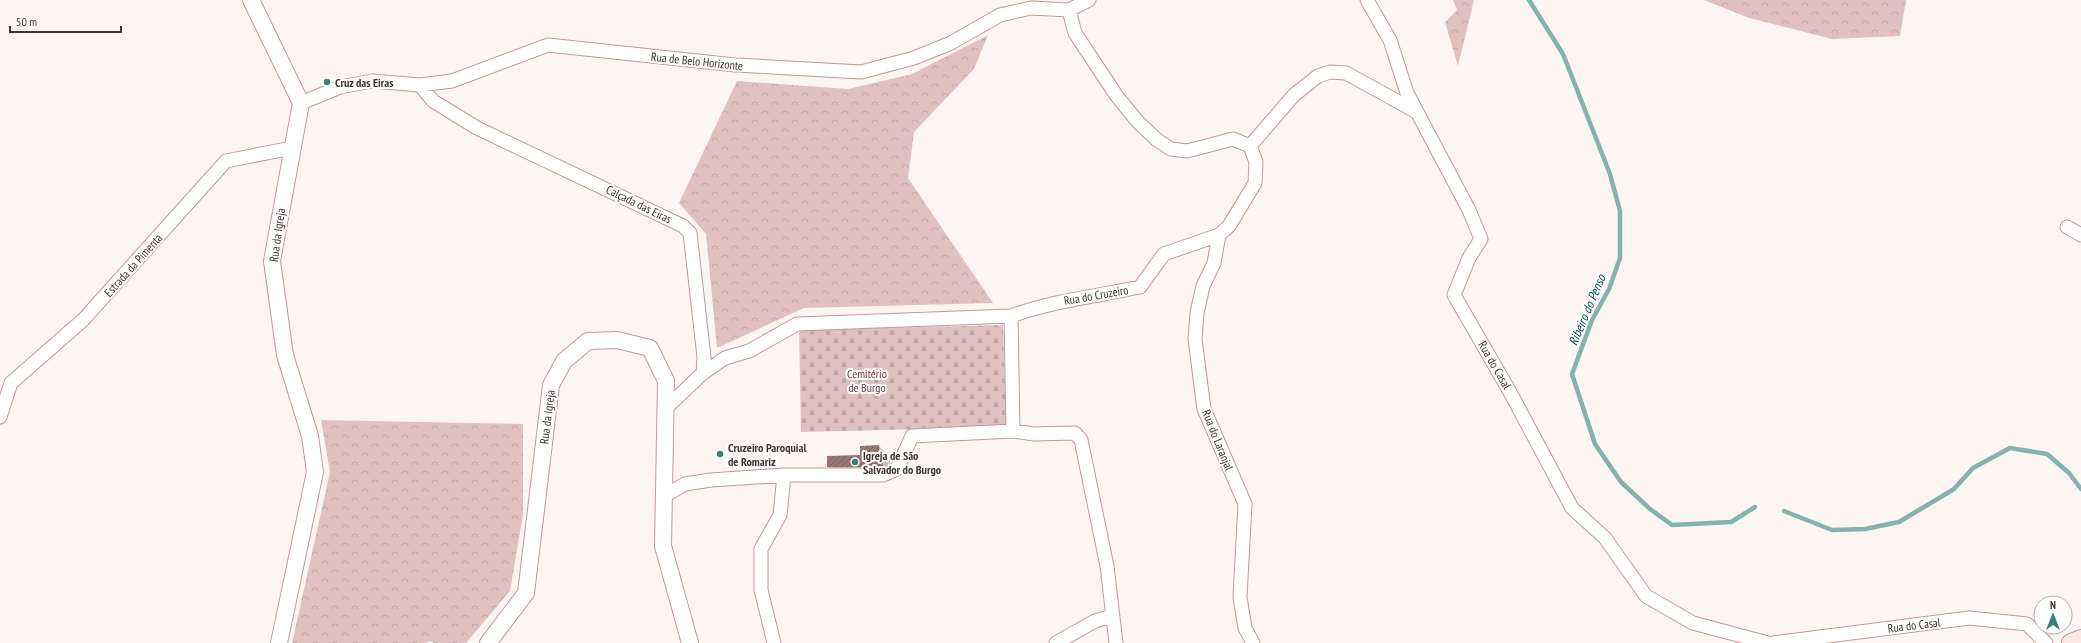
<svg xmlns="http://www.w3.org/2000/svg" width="2081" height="643" viewBox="0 0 2081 643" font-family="'PT Sans Narrow',sans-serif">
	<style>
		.forest { fill: url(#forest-crowns) }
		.cemetery { fill: url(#cemetery-stones) }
		.shadow { fill: #0003 }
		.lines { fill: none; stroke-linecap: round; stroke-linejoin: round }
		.stream { stroke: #84b3ae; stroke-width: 4.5 }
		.building { fill: url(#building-hatch) }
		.minor-casing { stroke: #c09a98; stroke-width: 15 }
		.tertiary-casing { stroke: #c09a98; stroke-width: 18 }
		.secondary-casing { stroke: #c09a98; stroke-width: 20 }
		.minor { stroke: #fff; stroke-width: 13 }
		.tertiary { stroke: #fff; stroke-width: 16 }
		.secondary { stroke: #ffe7e6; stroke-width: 18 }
		.poi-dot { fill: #377f78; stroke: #fff; stroke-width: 1.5 }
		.labels { text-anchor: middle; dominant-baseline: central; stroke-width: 4; stroke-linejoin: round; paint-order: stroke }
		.street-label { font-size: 12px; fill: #433332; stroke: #fff }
		.poi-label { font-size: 12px; font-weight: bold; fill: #433332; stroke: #fff; text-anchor: start }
		.park-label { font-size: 12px; fill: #6e3535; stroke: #fff }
		.water-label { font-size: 13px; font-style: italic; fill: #034d48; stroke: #fff }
	</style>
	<defs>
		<pattern id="forest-crowns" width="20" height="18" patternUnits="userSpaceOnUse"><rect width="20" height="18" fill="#e0c1c0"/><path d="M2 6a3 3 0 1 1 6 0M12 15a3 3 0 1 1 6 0" fill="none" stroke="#c1a6a5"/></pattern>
		<pattern id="cemetery-stones" width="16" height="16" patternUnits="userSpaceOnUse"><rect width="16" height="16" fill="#e0c1c0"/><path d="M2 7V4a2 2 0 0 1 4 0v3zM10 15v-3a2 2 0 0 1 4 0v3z" fill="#c1a6a5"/></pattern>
		<pattern id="building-hatch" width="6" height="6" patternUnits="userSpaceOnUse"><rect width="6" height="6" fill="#9a7674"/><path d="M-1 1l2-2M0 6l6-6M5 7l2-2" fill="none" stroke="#7f6160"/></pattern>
	</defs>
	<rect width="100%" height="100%" fill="#fdf4f4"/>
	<path class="forest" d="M1453,0H1474L1458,66L1445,22L1457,10Z
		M1704,0H1906L1900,36L1832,39L1749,18Z
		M988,35L974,69L914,132L908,178L993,303L804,308L717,348L706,234L679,203L737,81L848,89L912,74Z
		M321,420L523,424V515L510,591L466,643H434L430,641L426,643H292L330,472Z"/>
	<path class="cemetery" d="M1003,325L1006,427L801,432L799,330Z"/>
	<path class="shadow" d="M879,446L890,457V465L893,468L839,477L828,467L861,456Z"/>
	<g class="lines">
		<path class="stream" d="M1529,0L1563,54L1610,174L1620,211V258L1609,289L1592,320L1572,374L1595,444L1621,482L1650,509L1672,525L1731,522L1755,507
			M1784,511L1832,530L1865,529L1899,522L1954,489L1973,468L2010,448L2047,454L2069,473L2081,489"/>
	</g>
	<path class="building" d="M879,445L880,456H882L883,466L881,467H827V456L860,455V446Z"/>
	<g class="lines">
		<g class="minor-casing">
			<path id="minor" d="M1367,0L1390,40L1407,93L1469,210L1481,239L1469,258L1454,295L1510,392L1572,508L1605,538L1646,596L1693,623L1768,643
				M420,85L433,101L477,128L683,226L690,233L704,357L703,373L666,408
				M301,103L340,87L372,81L420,85L452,81L548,45L735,65L861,72L914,58L951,43L1000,15L1031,8L1069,10L1089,0
				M1250,146L1294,95L1318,76L1330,72L1346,73L1415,111
				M2067,227L2081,235
				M1219,235L1214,263L1203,286L1197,313L1195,339L1204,409L1245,504L1240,597L1245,628L1253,643
				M1011,316L1013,431
				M703,373L725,358L749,351L797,324L1011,316C1053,301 1096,296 1140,287L1164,254L1219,235L1229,226L1255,183L1256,162L1250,146L1233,139L1187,151L1171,149L1157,140L1138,122L1116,95L1075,33L1069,10
				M0,417L11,383L83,320L226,161L292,148
				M664,496L685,484L711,480L784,475H883L897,469L912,436L1013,431L1034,434L1075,433L1081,440L1107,566L1116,643
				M774,643L761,590V549L780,515L784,475
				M1056,643L1095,621L1112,616
				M1773,643L1969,618L2027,624L2046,643"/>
		</g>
		<g class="tertiary-casing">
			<path id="tertiary" d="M251,0L301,103L272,261L285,355L310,436L315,472L279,643
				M488,643L526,593L551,385L564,361L588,341L617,340L650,348L666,381L663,546L690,643"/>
		</g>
		<g class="secondary-casing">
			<path id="secondary" d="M2071,643L2081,639"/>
		</g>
		<use href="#minor" class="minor"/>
		<use href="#tertiary" class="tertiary"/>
		<use href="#secondary" class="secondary"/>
	</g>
	<g class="poi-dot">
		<circle cx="327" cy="82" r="4"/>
		<circle cx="720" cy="454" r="4"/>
		<circle cx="855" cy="462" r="4"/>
	</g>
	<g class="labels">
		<g class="street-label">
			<text transform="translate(697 61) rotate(6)">Rua de Belo Horizonte</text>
			<text transform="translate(639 204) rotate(26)">Calçada das Eiras</text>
			<text transform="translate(277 235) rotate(-82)">Rua da Igreja</text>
			<text transform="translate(133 265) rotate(-48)">Estrada da Pimenta</text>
			<text transform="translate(1096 295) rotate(-10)">Rua do Cruzeiro</text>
			<text transform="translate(1495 365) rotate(60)">Rua do Casal</text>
			<text transform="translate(547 417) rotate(-83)">Rua da Igreja</text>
			<text transform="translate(1218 440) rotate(68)">Rua do Laranjal</text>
			<text transform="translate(1914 625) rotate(-7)">Rua do Casal</text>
		</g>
		<g class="poi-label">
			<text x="335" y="82">Cruz das Eiras</text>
			<text x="728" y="447">Cruzeiro Paroquial<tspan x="728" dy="14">de Romariz</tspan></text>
			<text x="863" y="455">Igreja de São<tspan x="863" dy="14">Salvador do Burgo</tspan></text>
		</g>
		<g class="park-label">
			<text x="867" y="373">Cemitério<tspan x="867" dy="14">de Burgo</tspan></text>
		</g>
		<g class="water-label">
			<text transform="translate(1587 310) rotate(-67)">Ribeiro do Penso</text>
		</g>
	</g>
	<g transform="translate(2053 615)"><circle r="19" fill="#ffffff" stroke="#b4adad"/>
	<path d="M0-3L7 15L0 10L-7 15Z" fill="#377f78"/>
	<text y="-6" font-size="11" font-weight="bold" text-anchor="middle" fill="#433332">N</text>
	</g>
	<path d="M10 26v6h111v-6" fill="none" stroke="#433332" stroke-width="2"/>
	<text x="16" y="26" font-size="12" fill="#433332" stroke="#ffffff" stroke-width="3" paint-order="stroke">50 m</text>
</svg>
